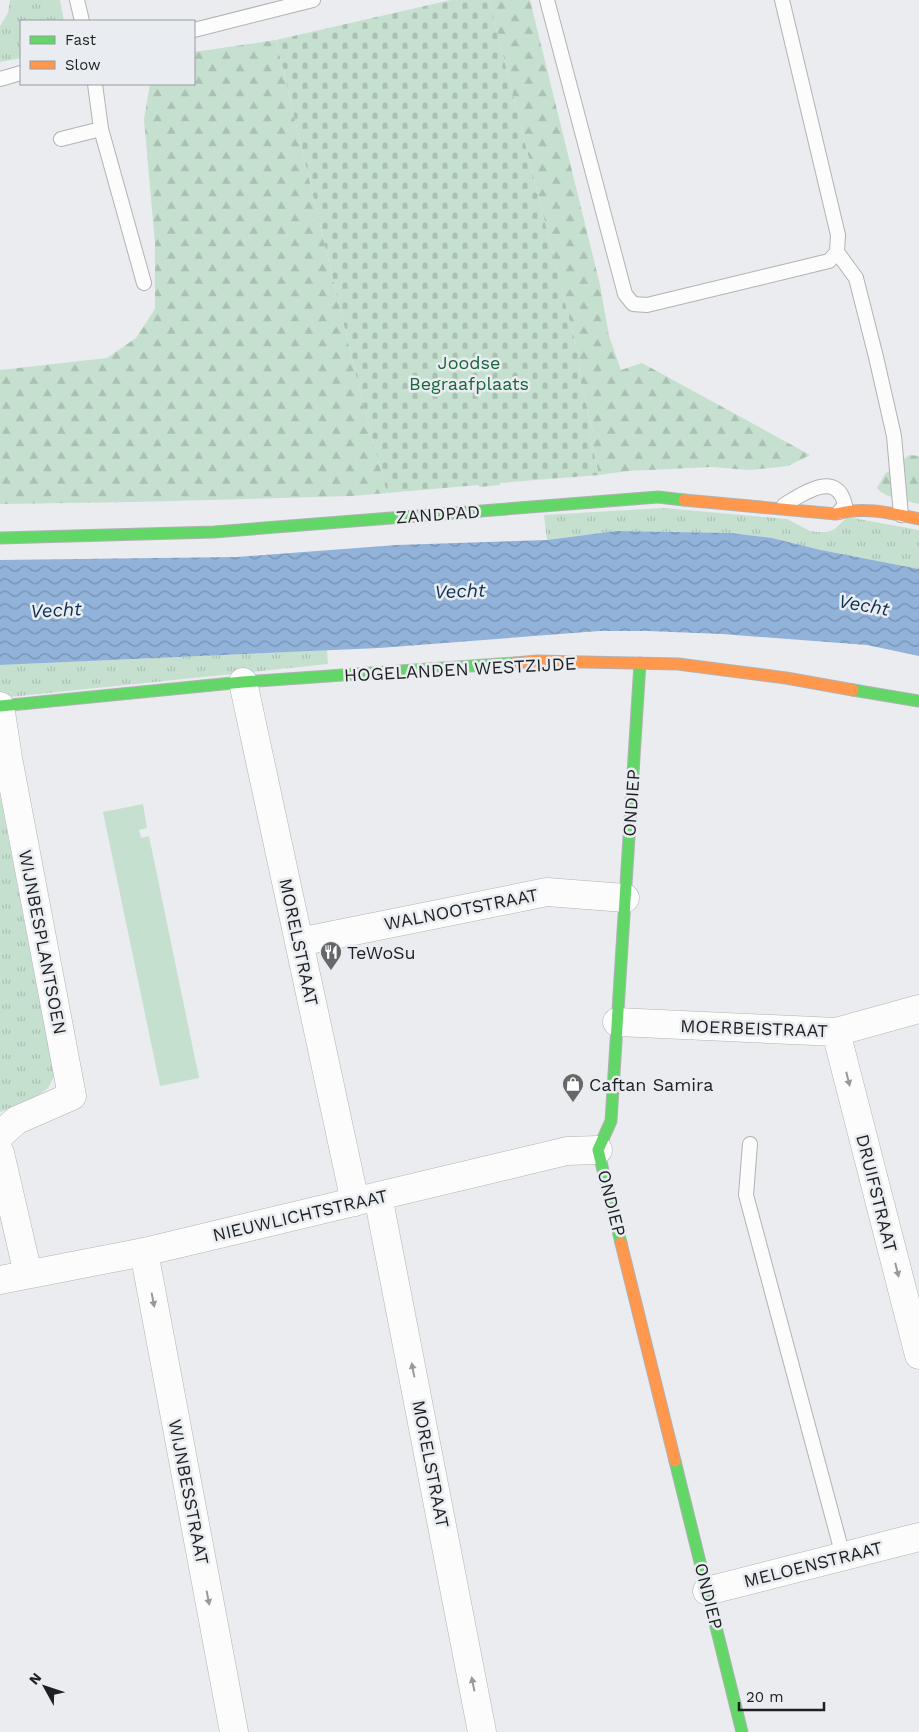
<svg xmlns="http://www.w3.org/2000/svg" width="919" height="1732" viewBox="0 0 919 1732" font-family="'Work Sans',sans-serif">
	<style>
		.grass { fill: url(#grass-tufts) }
		.forest { fill: url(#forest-firs) }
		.cemetery { fill: url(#cemetery-stones) }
		.garden { fill: #c6e0d0 }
		.water { fill: url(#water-waves) }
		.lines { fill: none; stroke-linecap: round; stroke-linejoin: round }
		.lane-casing { stroke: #b1b2b4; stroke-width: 16 }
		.street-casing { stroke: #b1b2b4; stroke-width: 29 }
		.fast-casing { stroke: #b1b2b4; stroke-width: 13 }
		.slow-casing { stroke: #b1b2b4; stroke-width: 13 }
		.lane { stroke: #fcfcfd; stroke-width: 14 }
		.street { stroke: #fcfcfd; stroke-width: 28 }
		.fast { stroke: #63d668; stroke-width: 11 }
		.slow { stroke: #ff974d; stroke-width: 11 }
		.oneway { fill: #98999a }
		.labels { text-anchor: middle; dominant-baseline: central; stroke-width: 5; stroke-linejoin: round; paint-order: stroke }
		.park-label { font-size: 18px; fill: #1a673c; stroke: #e9ecf0 }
		.street-label { font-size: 18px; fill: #1e1f20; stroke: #e9ecf0 }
		.poi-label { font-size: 18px; fill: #1e1f20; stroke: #e9ecf0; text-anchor: start }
		.water-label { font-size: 19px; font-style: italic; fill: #0e3054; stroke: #e9ecf0 }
	</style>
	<defs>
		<pattern id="grass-tufts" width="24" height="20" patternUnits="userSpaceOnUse" patternTransform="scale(1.25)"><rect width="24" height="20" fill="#c6e0d0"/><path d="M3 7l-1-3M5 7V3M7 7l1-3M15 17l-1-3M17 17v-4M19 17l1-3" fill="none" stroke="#aac0b2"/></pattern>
		<pattern id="forest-firs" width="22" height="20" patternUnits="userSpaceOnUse" patternTransform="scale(1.25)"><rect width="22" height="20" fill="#c6e0d0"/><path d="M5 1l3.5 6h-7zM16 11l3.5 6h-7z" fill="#aac0b2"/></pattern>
		<pattern id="cemetery-stones" width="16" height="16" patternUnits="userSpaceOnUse" patternTransform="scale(1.25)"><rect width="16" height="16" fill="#c6e0d0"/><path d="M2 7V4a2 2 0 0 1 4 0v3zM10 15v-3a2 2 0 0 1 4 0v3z" fill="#aac0b2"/></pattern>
		<pattern id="water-waves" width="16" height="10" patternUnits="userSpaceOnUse" patternTransform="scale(1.25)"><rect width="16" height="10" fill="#91b2d9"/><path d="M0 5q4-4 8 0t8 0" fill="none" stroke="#7690b0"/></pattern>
	</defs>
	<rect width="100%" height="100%" fill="#eaecef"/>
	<path class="grass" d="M10,0H60L64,21H21V58L0,62V26L8,13Z
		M663,508L787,519L810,531L818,532H827L835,529L847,517L919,530V569L821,550L772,538L731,533L616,531L547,540L544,515Z
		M327,650L328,664L0,698V665Z
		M0,795L54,1076L48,1088L29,1102L0,1112Z"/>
	<path class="forest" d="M489,0H530L600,285L609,336L621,370L642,363L810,455L788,466L749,470L711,467L628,471L599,475L589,433L593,431L580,379L579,358Z
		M276,40L360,392L387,493L352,496L134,502L0,504V370L107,358L136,338L155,309V244L144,119L150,84H194V52Z
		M909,455L919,456V504C906,500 886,499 877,488L885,474Z"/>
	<path class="cemetery" d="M451,0H489L579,358L580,379L593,432L589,433L599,475L500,483V485L479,487V485L387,493L360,392L276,40Z"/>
	<path class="garden" d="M143,804L147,828L139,830L141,838L149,836L199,1078L160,1086L103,812Z"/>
	<path class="water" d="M616,531L731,533L772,538L821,550L919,569V656L867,645L722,634L648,631H599L379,648L0,665V560L237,557L397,545L547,540Z"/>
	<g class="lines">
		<g class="lane-casing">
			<path id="lane" d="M77,0L82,21
				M547,0L625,294L633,304L647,305L829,261L837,252L838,235L782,0
				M194,30L313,0
				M0,79L21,73
				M95,84L101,129L144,283
				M61,139L101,129
				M837,252L856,278L876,357L894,436L901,515
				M784,505C802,494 837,469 845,505L839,512
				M750,1144L746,1195L843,1556"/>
		</g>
		<g class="street-casing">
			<path id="street" d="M243,682L355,1202
				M0,706L8,758L72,1096L17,1120L0,1135
				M299,942L547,892L625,898
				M617,1022L836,1032L919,1009
				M836,1032L919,1355
				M0,1153L28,1274
				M378,1196L482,1732
				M144,1252L234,1732
				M0,1280L144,1252L567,1151L598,1150
				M707,1591L919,1537"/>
		</g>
		<g class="fast-casing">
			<path id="fast" d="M0,538L214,532L658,497L684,500
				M853,690L919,701
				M0,706L243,682L515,663
				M621,1243L598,1150L611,1121L640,663
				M675,1461L742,1732"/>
		</g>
		<g class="slow-casing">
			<path id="slow" d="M684,500L836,514C864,506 891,513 919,519
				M515,663L537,661L678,664L786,678L853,690
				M621,1243L675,1461"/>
		</g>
		<use href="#lane" class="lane"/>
		<use href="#street" class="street"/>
		<use href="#fast" class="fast"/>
		<use href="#slow" class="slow"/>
	</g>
	<defs><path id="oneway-solid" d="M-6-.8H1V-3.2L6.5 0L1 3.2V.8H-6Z" transform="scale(1.25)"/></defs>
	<g class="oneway">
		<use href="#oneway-solid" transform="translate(848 1079) rotate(76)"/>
		<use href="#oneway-solid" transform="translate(897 1270) rotate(76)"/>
		<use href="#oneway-solid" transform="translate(153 1300) rotate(79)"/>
		<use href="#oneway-solid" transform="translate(413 1370) rotate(-101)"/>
		<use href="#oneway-solid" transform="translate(208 1598) rotate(79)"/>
		<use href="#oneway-solid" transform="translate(473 1684) rotate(-101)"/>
	</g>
	<defs>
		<g id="restaurant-pin" transform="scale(1.125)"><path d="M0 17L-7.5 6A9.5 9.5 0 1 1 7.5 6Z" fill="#656768" stroke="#e9ecf0"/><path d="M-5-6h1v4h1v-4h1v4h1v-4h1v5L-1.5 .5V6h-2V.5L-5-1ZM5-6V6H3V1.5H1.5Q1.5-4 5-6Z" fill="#fff"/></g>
		<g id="shop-pin" transform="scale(1.125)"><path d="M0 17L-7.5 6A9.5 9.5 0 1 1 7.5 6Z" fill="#656768" stroke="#e9ecf0"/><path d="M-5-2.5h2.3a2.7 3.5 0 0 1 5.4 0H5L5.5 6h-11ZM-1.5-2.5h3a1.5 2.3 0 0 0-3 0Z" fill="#fff"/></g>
	</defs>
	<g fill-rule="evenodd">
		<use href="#restaurant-pin" x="331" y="952"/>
		<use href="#shop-pin" x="573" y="1084"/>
	</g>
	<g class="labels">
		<g class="park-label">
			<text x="469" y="362">Joodse<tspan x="469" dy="21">Begraafplaats</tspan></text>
		</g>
		<g class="street-label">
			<text transform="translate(438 514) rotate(-4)">ZANDPAD</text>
			<text transform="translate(460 669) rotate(-3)">HOGELANDEN WESTZIJDE</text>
			<text transform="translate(631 803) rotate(-86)">ONDIEP</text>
			<text transform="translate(461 909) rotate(-11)">WALNOOTSTRAAT</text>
			<text transform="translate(43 942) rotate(79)">WIJNBESPLANTSOEN</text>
			<text transform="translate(299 942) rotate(78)">MORELSTRAAT</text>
			<text transform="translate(754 1028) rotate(2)">MOERBEISTRAAT</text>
			<text transform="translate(877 1193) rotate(76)">DRUIFSTRAAT</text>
			<text transform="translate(612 1203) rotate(76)">ONDIEP</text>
			<text transform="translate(300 1215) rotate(-13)">NIEUWLICHTSTRAAT</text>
			<text transform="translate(431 1464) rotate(79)">MORELSTRAAT</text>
			<text transform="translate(189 1492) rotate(79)">WIJNBESSTRAAT</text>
			<text transform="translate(813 1564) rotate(-14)">MELOENSTRAAT</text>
			<text transform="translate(709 1596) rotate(76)">ONDIEP</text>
		</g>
		<g class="poi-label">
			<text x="347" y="952">TeWoSu</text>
			<text x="589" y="1084">Caftan Samira</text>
		</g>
		<g class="water-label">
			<text transform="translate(460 591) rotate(-2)">Vecht</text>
			<text transform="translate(864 605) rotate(10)">Vecht</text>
			<text transform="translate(56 610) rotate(-3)">Vecht</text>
		</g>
	</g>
	<rect x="20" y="20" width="175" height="65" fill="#e9ecf0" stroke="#989a9d"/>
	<rect x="30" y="36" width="25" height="8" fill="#63d668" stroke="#989a9d"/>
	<text x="65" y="45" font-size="15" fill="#1e1f20">Fast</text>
	<rect x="30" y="61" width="25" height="8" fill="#ff974d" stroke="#989a9d"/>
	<text x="65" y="70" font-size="15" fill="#1e1f20">Slow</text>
	<g transform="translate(45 1687) rotate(310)" stroke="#e9ecf0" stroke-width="4" paint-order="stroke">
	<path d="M0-4L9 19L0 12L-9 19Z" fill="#1e1f20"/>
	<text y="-8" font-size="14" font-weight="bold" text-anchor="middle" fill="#1e1f20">N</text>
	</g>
	<path d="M739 1702v8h85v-8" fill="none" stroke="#1e1f20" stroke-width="2.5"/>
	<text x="746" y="1702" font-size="15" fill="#1e1f20" stroke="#e9ecf0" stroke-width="4" paint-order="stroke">20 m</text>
</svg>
